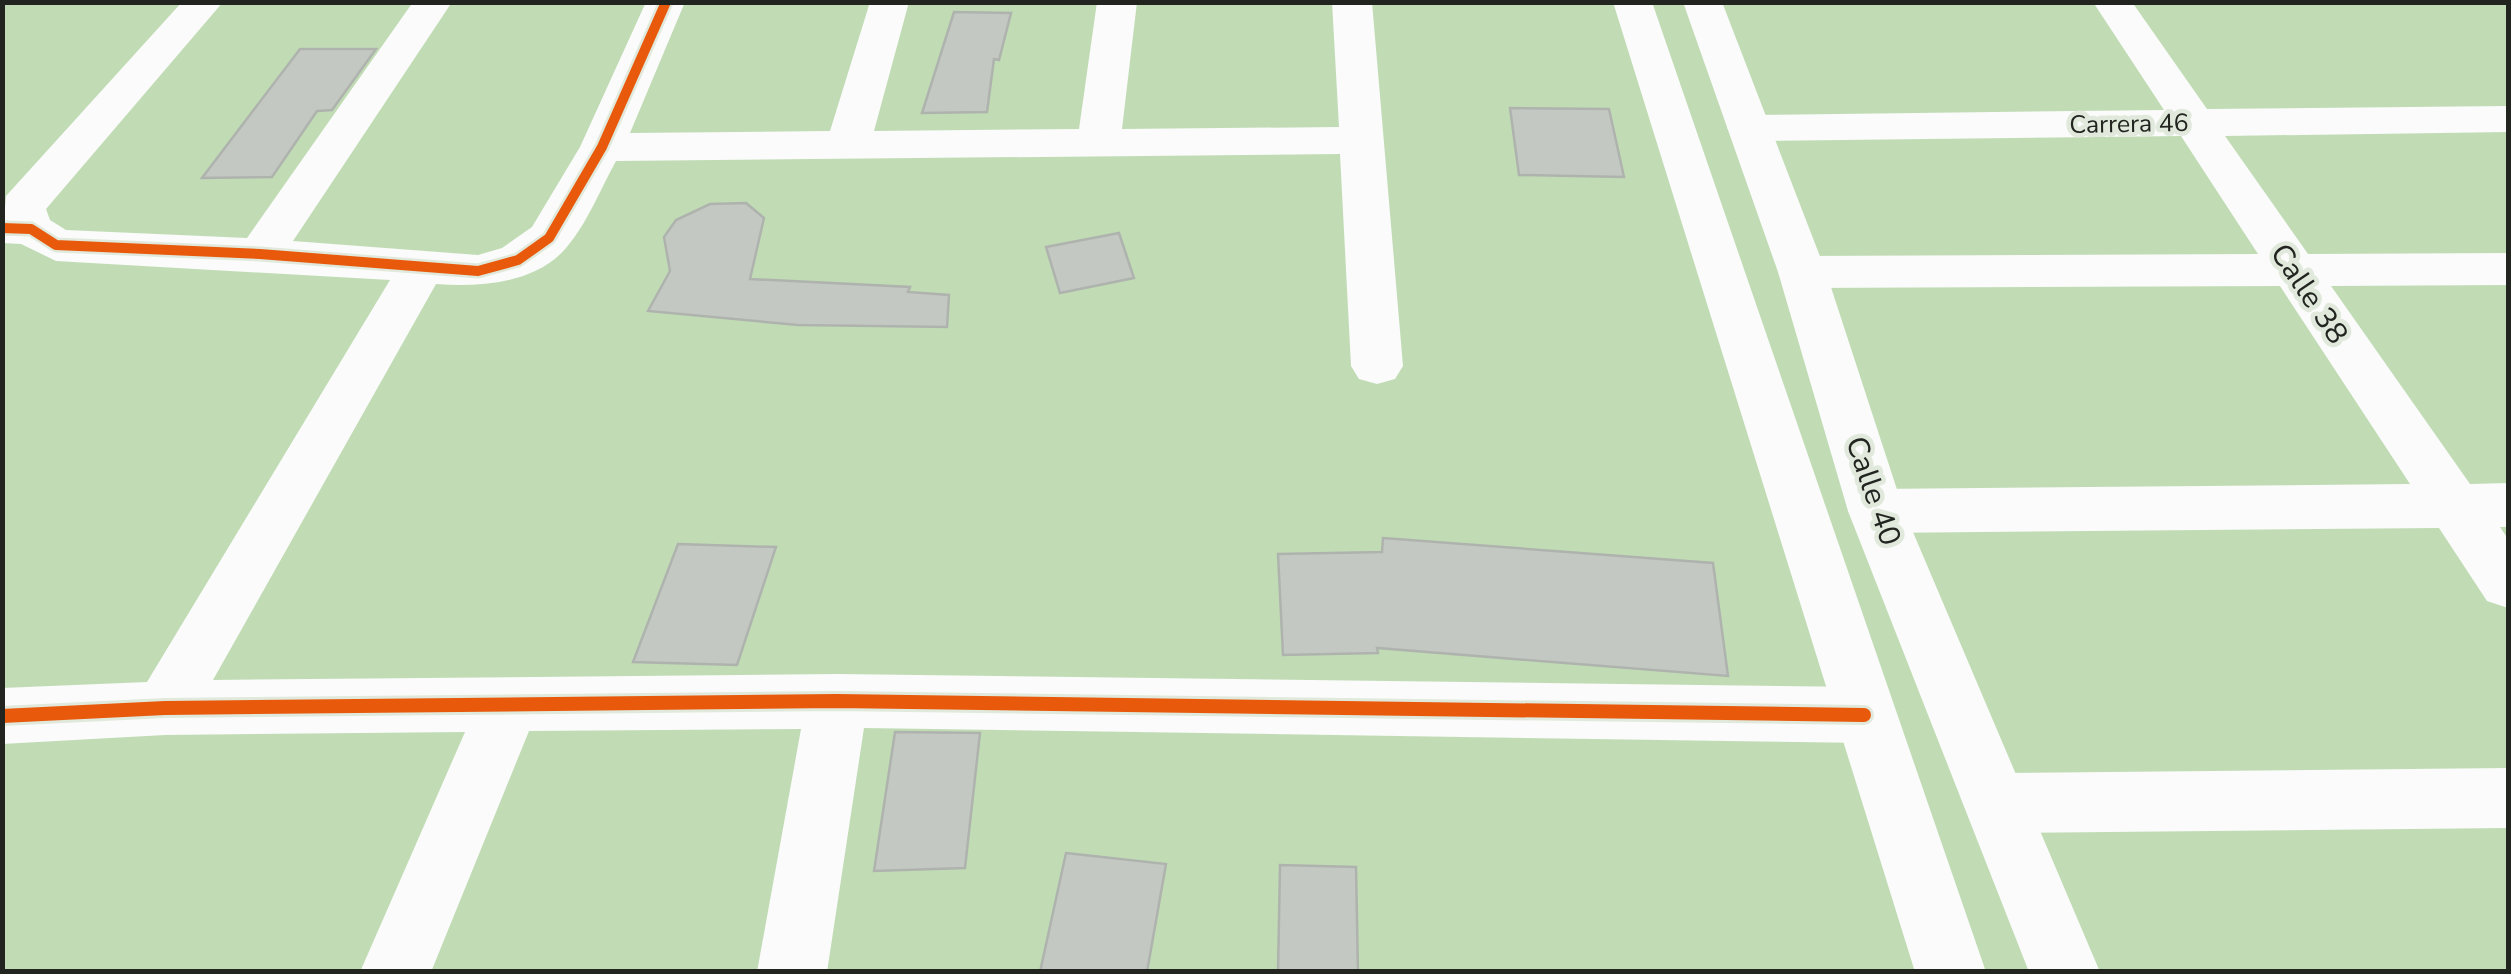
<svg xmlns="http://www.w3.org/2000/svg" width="2511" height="974" viewBox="0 0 2511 974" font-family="'Nunito Sans',sans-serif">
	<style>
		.green { fill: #c1dcb5 }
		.building { fill: #c4c8c2; stroke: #afb3ae; stroke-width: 2.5 }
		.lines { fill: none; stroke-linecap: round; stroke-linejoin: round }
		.street { fill: #fafbfa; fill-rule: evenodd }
		.secondary { fill: #fafbfa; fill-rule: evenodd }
		.cycleway-far1-casing { stroke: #e0e9dc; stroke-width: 15 }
		.cycleway-casing { stroke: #e0e9dc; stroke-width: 20 }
		.cycleway-far1 { stroke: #e8590c; stroke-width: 10 }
		.cycleway { stroke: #e8590c; stroke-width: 14 }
		.labels { text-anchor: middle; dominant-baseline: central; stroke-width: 9; stroke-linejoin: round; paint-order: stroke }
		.far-street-label { font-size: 25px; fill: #21241f; stroke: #e0e9dc }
		.street-label { font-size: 30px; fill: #21241f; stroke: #e0e9dc }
	</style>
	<rect width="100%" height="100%" fill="#e1e6df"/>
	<path class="green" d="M3,3H2508V971H3Z"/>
	<path class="building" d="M954,12L1011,13L999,60L994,59L987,112L922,113Z
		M300,49H376L332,110L317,111L272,177L202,178Z
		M1510,108L1609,109L1624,177L1519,175Z
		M746,203L764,218L750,279L910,287L908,292L949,295L947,327L798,325L648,311L670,271L664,237L676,220L710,204Z
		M1119,233L1134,278L1060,293L1046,247Z
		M1383,538L1713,563L1728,676L1377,648L1378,653L1283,655L1278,554L1382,552Z
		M678,544L776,547L737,665L633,662Z
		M895,732L980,733L965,868L874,871Z
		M1066,853L1166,864L1147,972H1040Z
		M1280,865L1356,867L1358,972H1278Z"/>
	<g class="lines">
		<path class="street" d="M182,2H223L46,209L50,220L66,230L247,238L413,2H452L293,241L478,255L502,248L532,227L580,147L646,2H685L630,133L830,131L870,2H909L874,131L1079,129L1097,2H1137L1122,129L1339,127L1332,2H1372L1403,366L1395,379L1377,384L1359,379L1351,366L1340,154L616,161C601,188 587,224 566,248C535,284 480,287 436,284L213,680L837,674L1864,687L1886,696L1895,715L1886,734L1864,743L864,728L827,972H757L801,729L529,731L431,972H360L465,732L165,735L2,744V688L147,682L390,280L56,261L21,244L2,243L6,196Z
			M2093,2H2132L2207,109L2508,106V132L2225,136L2308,254L2508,253V285L2331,286L2470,484L2508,483V527H2500L2508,539V608L2487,601L2439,528L1876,533L1856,527L1848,511L1856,495L1876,489L2410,484L2280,286L1802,288L1785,284L1778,272L1785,260L1802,256L2258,254L2181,136L1749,141L1734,137L1727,128L1734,119L1749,115L2164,110Z
			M2508,768V828L1999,833L1976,824L1966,803L1976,782L1999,773Z"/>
		<path class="secondary" d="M1613,2H1652L1986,972H1915Z
			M1683,2H1722L1826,272L1904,511L2100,972H2029L1848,511L1778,272Z"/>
		<g class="cycleway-far1-casing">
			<path id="cycleway-far1" d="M2,228L31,229L56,245L260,254L478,271L518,260L549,238L602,147L666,2"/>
		</g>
		<g class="cycleway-casing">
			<path id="cycleway" d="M2,716L165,708L837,701L1864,715"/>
		</g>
		<use href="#cycleway-far1" class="cycleway-far1"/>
		<use href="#cycleway" class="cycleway"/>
	</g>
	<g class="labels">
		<g class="far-street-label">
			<text transform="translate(2129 124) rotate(-1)">Carrera 46</text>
		</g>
		<g class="street-label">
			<text transform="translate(2309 294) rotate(56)">Calle 38</text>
			<text transform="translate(1873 491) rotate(71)">Calle 40</text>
		</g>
	</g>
	<rect width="2511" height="974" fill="none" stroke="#21241f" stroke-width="10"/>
</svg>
